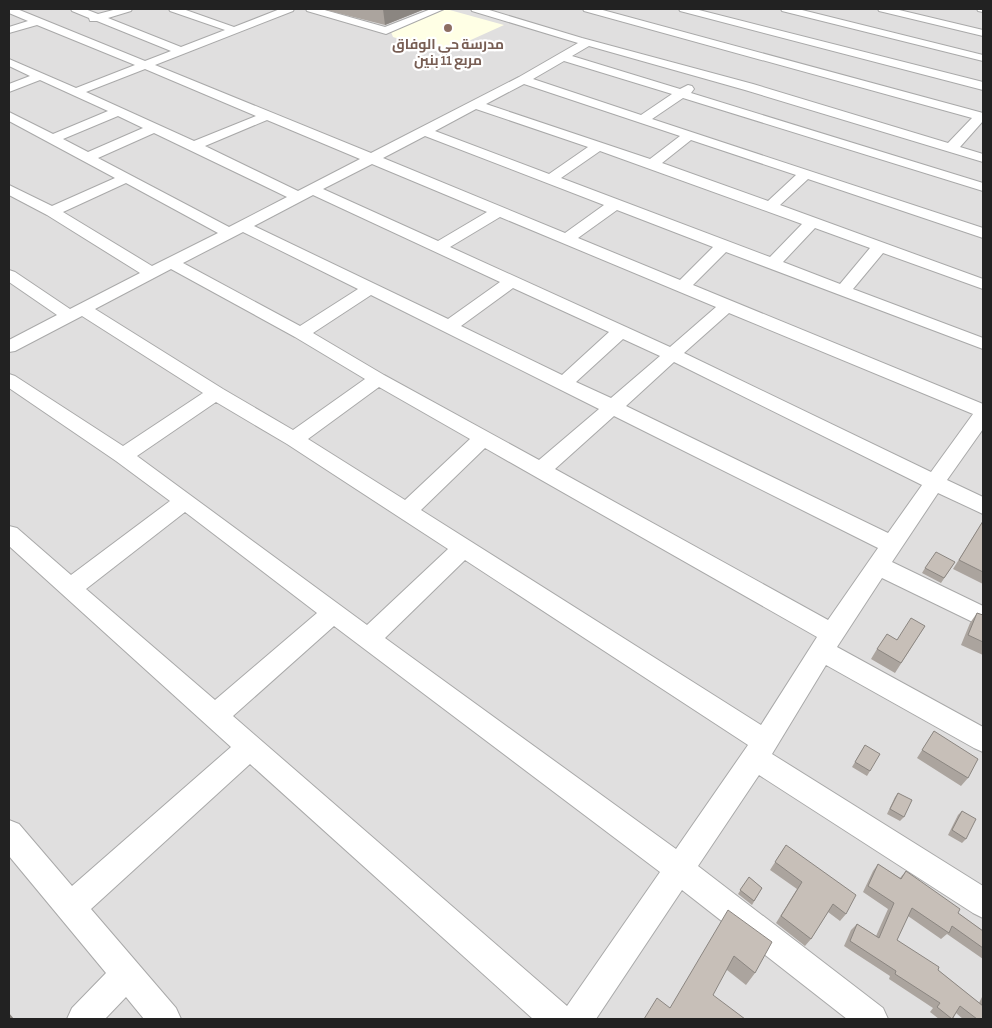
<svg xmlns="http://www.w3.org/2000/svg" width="992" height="1028" viewBox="0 0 992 1028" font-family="'Sofia Sans Condensed',Cairo,sans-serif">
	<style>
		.residential { fill: #e0dfdf }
		.education { fill: #ffffe5 }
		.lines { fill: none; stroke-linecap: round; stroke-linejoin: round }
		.minor-casing { stroke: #a9a9a9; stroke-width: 2 }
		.minor { fill: #fff; fill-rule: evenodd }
		.wall { fill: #aba49e }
		.shaded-wall { fill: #8b8681 }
		.building { fill: #c7bfb8; stroke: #8b8681 }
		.education-dot { fill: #8d6e63; stroke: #fff; stroke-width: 2 }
		.labels { text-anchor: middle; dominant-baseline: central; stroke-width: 4.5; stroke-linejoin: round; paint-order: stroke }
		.far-education-label { font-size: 14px; font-weight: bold; fill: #785e54; stroke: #fff }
	</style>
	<rect width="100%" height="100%" fill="#f2efe9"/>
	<path class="residential" d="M9,9H983V1019H9Z"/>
	<path class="education" d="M446,9L504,25L442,53L393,37L391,32Z"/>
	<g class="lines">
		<g class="minor-casing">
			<path id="minor" d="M9,9H17L145,61L171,51L97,21H90L89,18L72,11L71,9H85L98,14L117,9H132L131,11L108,18L181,47L225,30L170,11L169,9H183L234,27L280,9H294L293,11L155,65L371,153L519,77L578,43L472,11L471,9H486L582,38L753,84L948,143L972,118L584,11L583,9H599L983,113V121L960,147L983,154V162L745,90L589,46L572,56L680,89L688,85L692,86L694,89L691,93L983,183V191L683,98L652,119L983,228V238L808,179L780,205L983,279V289L883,253L853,289L983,338V349L726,252L693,285L983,404V429L947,480L983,497V514L938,493L892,562L983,606V627L882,578L837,647L983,727V752L974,748L826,665L772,754L983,886V918L973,913L759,775L698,866L883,1008L888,1019H847L682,890L596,1019H533L250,764L91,909L176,1008L181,1019H144L126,997L105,1019H67L72,1008L106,973L9,856V820L19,824L72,886L231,747L9,546V526L17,528L71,575L170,501L116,461L9,388V374L15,376L123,446L203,393L82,316L15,351L9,352V340L57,315L9,282V270L15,272L70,309L140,273L47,215L9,195V185L52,206L115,178L9,121V112L53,134L108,111L40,80L9,92V84L30,76L9,66V59L76,88L135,65L37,25L9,33V27L28,21L9,13ZM564,61L672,94L641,115L533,79ZM145,69L256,116L194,141L86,92ZM524,84L680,136L650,159L486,104ZM476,109L588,147L549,174L435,131ZM118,116L143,128L88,152L63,139ZM267,120L360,159L298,191L205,146ZM154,133L287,197L229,227L98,158ZM425,136L604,205L565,233L383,158ZM691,140L796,175L768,201L662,163ZM600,151L802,224L770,257L561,178ZM372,164L487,212L438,241L323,189ZM126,183L218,233L152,266L63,212ZM313,195L500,282L448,319L254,226ZM617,210L713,247L680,280L578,238ZM500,217L716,307L670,347L450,247ZM815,228L870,248L840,284L783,262ZM243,232L358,289L300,326L183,263ZM171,269L295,337L365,379L293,430L223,389L95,309ZM513,288L609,332L562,375L461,326ZM371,295L599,409L539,460L384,375L313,333ZM729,313L973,414L931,472L684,353ZM623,339L660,356L611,398L576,382ZM674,362L922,485L888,533L626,406ZM379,387L470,439L405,500L308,439ZM216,402L287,444L448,549L367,625L137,456ZM614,416L878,548L828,620L555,469ZM485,448L817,637L761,725L421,510ZM185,512L317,613L215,700L86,589ZM465,560L748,745L676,849L385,638ZM334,626L660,872L567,1006L233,716Z
				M306,9H321L385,27L431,9H444L386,34L307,11Z
				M679,9H695L983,82V90L680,11Z
				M781,9H798L983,55V61L782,11Z
				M878,9H895L983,30V36L879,11Z
				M977,9H983V12L978,11Z"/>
		</g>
		<use href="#minor" class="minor"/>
	</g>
	<path class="wall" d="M322,9H425L385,25Z
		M983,521V584L953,569Z
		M955,562L941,583L922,573L925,568Z
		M977,613L983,615V655L961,645L970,623Z
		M925,626L895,673L871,659L877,649Z
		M934,731L968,778L961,786L917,758Z
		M865,745L870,771L867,776L852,767Z
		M898,793L904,817L900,821L887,814L895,797Z
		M962,811L966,839L962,843L948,835L958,815Z
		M786,845L846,914L840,921L828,912L811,939L805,946L776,923L797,889L770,870Z
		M878,864L900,878L906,871L958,913L983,931V959L947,934L941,939L908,916L897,940L938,970L979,1003L983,995V1019H963L956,1013L953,1019H939L930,1012L933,1008L889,979L890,976L844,946L851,930L857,924L876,936L888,909L863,892L873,871Z
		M749,877L762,888L752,905L738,894Z
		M728,910L755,973L746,985L727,970Z"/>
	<path class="shaded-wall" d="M383,9H425L385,25Z
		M9,1013L14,1019H9Z"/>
	<path class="building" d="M983,521V572L959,560Z
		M936,552L955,562L944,578L925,568Z
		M977,613L983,615V642L968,635Z
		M911,618L925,626L901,663L877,649L887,634L897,640Z
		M934,731L978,759L968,778L922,750Z
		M865,745L880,754L870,771L855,762Z
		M898,793L912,800L904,817L890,809Z
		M962,811L976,819L966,839L952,830Z
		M786,845L856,895L846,914L833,904L811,939L781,916L802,882L775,862Z
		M878,864L901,879L906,871L960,909L958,913L983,931V948L952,926L949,933L912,908L897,940L939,967L938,970L983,1006V1019H977L960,1006L952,1019L937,1007L940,1003L895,974L896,971L850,941L857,924L879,938L894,903L868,886Z
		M749,877L762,888L754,901L740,890Z
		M728,910L772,942L755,973L734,956L713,995L745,1019H644L657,998L670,1008Z"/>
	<circle class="education-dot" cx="448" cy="28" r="5"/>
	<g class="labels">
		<g class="far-education-label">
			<text x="448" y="44">مدرسة حي الوفاق<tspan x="448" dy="16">مربع 11 بنين</tspan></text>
		</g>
	</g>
	<rect width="992" height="1028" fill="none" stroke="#222222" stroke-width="20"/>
</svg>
